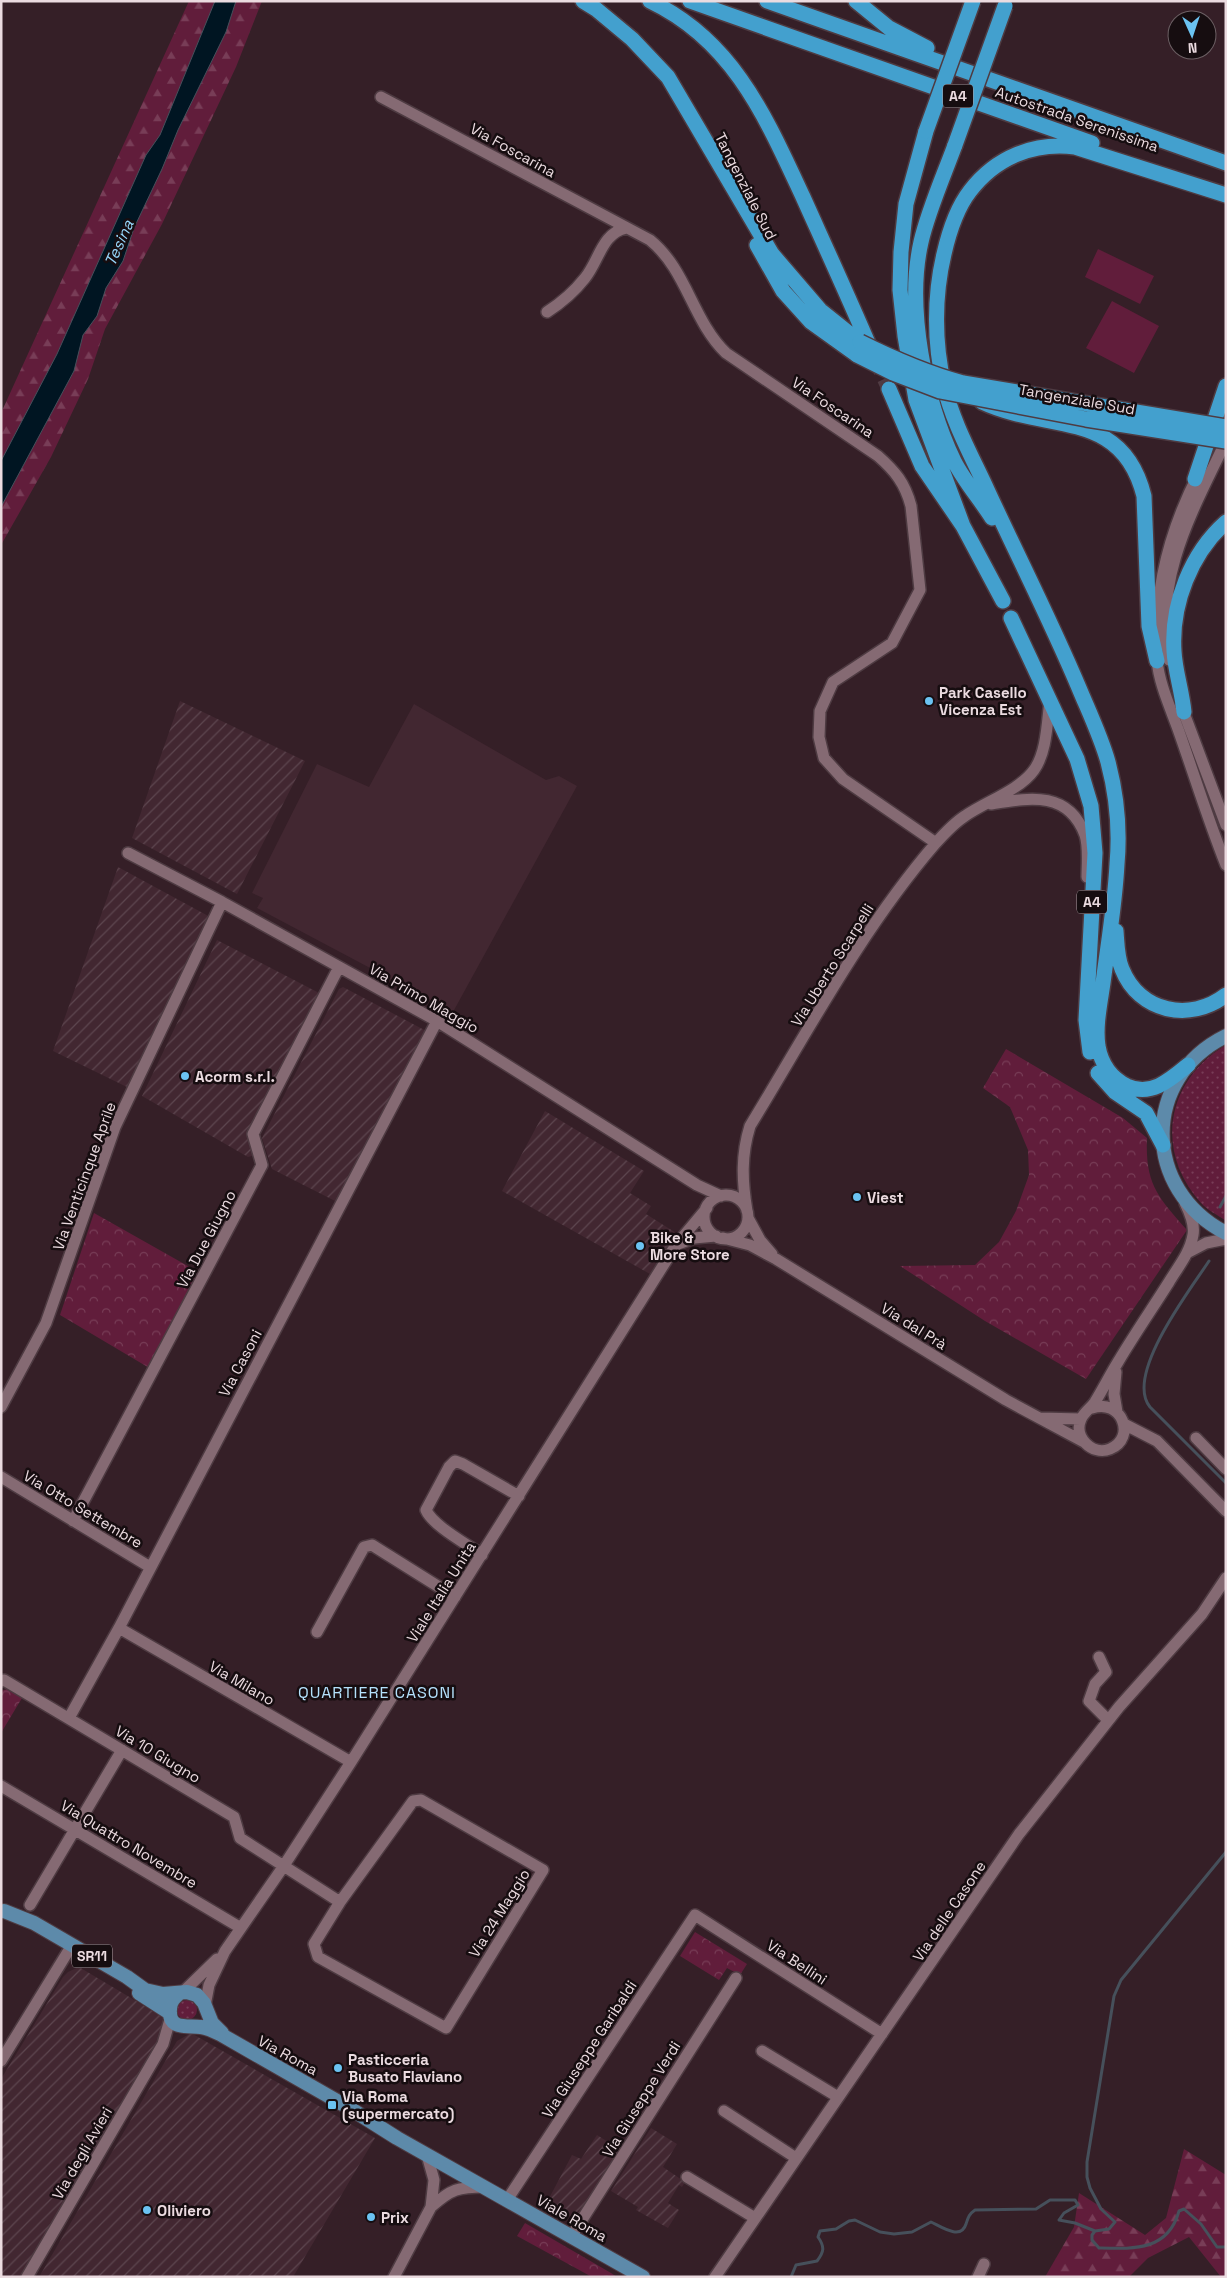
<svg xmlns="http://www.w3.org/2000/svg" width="1227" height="2278" viewBox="0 0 1227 2278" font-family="'Space Grotesk',sans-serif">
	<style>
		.built { fill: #422731 }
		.industrial { fill: url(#industrial-furrows) }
		.grass { fill: url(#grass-dots) }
		.forest { fill: url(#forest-firs) }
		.park { fill: url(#park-crowns) }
		.pitch { fill: #611d3b }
		.water { fill: #001522; stroke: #46505b }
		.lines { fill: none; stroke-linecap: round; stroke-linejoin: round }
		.stream { stroke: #46505b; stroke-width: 3 }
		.highway-tunnel { stroke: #503b43; stroke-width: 15; stroke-dasharray: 15 8; stroke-linecap: butt }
		.minor-casing { stroke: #4e3b42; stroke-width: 14 }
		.major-casing { stroke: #4e3b42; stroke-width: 16 }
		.highway-casing { stroke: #4e3b42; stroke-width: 18 }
		.minor { stroke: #856a73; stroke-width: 11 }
		.major { stroke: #5d8aaa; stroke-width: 14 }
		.highway { stroke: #43a0ce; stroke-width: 15 }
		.highway-bridge-casing { stroke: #4e3b42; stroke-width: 18; stroke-linecap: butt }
		.highway-bridge { stroke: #43a0ce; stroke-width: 15 }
		.poi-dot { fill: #6bc3f2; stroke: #160d10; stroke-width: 2 }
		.labels { text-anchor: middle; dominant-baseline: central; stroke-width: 5; stroke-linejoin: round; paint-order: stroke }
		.shield { fill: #160d10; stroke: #ab9da2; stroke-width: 1 }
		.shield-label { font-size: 14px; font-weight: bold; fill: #ebdbe0 }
		.street-label { font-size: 15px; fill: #ebdbe0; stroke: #160d10 }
		.poi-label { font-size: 15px; font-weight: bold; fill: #ebdbe0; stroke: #160d10; text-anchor: start }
		.water-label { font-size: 16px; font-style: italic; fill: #96d7fb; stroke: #160d10 }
		.neighbourhood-label { font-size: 16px; letter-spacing: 1px; fill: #b4e1fc; stroke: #160d10 }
	</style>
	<defs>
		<pattern id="industrial-furrows" width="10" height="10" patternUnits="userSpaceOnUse" patternTransform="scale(1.25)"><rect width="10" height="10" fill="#422731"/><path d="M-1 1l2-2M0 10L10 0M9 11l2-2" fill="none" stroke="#5d464f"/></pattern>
		<pattern id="grass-dots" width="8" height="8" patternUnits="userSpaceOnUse" patternTransform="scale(1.25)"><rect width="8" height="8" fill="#611d3b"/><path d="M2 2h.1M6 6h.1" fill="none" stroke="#783d57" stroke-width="1.8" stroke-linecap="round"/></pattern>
		<pattern id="forest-firs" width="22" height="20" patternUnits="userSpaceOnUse" patternTransform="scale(1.25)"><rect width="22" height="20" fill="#611d3b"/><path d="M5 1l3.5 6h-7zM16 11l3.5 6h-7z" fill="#783d57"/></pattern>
		<pattern id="park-crowns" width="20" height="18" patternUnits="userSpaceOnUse" patternTransform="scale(1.25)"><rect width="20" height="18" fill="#611d3b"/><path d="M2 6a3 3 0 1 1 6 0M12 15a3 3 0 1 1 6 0" fill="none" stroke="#783d57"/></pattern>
	</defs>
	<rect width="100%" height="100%" fill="#351f27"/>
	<path class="built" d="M414,704L546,780L559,776L577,786L453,1012L257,908L263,898L252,893L317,764L369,787Z"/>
	<path class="industrial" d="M180,701L305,761L237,894L132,838Z
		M118,867L212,918L129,1088L53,1051Z
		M217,940L323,995L264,1107L255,1155L248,1157L142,1096Z
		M343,987L430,1033L341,1204L272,1169L262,1138L339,989Z
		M545,1111L644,1171L630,1193L651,1206L646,1214L676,1233L670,1246L650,1274L502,1191Z
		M79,1967L163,2017L165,2023L162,2039L22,2277H1V2079L63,1977L68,1972Z
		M191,2033L375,2138L293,2277H39L177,2041Z
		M651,2128L677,2144L663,2167L685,2182L682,2187L679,2185L668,2203L679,2210L668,2228L636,2210L638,2207L611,2191Z
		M597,2135L624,2152L576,2219L546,2204L572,2155L581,2159Z"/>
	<path class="grass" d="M1226,1045V1221C1218,1215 1207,1210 1201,1203C1154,1151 1166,1080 1226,1045Z
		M177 2010a10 10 0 1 1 20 0a10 10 0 1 1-20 0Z"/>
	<path class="forest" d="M189,1H262L236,67L162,224L105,329L88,379L51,457L1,545V413Z
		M1184,2149L1226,2175V2277H1221L1189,2237L1148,2258L1129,2277H1045L1074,2227L1079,2193L1145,2235L1166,2218Z"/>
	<path class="park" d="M1006,1049L1123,1118L1147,1138C1145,1184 1158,1197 1187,1230L1086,1379L985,1321L900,1266L975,1265L999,1242L1016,1211L1029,1175L1028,1150L1010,1107L983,1088Z
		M94,1213L202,1274L151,1369L60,1315Z
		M7,1689L22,1698L1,1733V1691Z
		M695,1932L747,1964L740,1975L727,1968L719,1980L680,1956Z
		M525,2223L611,2273L617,2277H592L517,2236Z"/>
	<path class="pitch" d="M1098,249L1154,276L1140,304L1085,277Z
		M1112,301L1159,326L1134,373L1086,348Z"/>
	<path class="water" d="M215,1H236L226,32L178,130L162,169L134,228L123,261L106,288L97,316L83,335L74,371L1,507V461L57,354L146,155L160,135Z"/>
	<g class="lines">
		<path class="stream" d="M1220,1207L1226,1196
			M1209,1261C1190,1290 1124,1375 1150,1407L1226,1483
			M1226,1852L1121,1980L1114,1996L1087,2162V2177L1090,2188L1101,2209L1115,2222L1109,2229L1095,2231L1092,2235V2240L1099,2248C1134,2249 1168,2251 1179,2211L1184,2209L1201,2224L1217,2247H1226
			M791,2277L796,2265L817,2261C824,2252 825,2247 818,2237L820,2231L836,2229L849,2221L855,2220L880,2232L894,2234L912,2232L931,2222C940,2226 961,2241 966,2224C968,2218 969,2214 975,2210L1036,2209L1050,2200H1075L1078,2205L1064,2213L1059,2220L1075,2223L1095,2231"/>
		<path class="highway-tunnel" d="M875,358L889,389"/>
		<g class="minor-casing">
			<path id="minor" d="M381,97L650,240C687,270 692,320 726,353L878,456C895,471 905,483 911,506L920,590L892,643L833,682L820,711L819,737L824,758L843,779L936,843
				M547,312C561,303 574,292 585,278C599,261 602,233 626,228
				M1199,473C1169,531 1153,594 1157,660C1159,683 1170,707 1178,729C1194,774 1208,820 1226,865
				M1169,660C1154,577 1191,514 1226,441
				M1181,705L1226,825
				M991,804C1029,798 1068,790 1085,835C1089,847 1087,865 1087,877
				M128,853L222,902L437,1021L697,1185L721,1196
				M704 1217a22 22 0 1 1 44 0a22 22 0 1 1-44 0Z
				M747,1211C742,1181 741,1155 750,1126C808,1031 862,929 935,844C943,835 954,823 965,816C985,802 1020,790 1034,770C1047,752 1047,722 1050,700
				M748,1218L760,1240L772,1254
				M723,1238L750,1245L776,1259L1006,1400L1084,1442
				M678,1244L694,1238L716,1236
				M1187,1253L1206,1243L1226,1239
				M1116,1372L1114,1394L1117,1412
				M1,1407L46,1323L115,1127L222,902
				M1092,1408C1122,1398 1137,1438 1110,1449C1092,1456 1073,1437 1081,1419C1084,1412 1091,1408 1095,1402C1103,1389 1110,1375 1118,1362C1134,1335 1152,1309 1169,1282C1178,1267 1190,1253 1193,1235C1195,1224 1190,1213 1185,1203
				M1040,1418L1081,1419
				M1124,1424L1157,1441L1226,1511
				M1196,1438L1226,1469
				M1,1477L150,1567
				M73,1521L262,1165L253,1134L339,967
				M482,1555C467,1544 433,1526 426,1510L449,1467L455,1461L463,1464L519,1496
				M119,1628L351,1762
				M317,1632L364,1547L372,1545L455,1597
				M1099,1657L1106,1672L1095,1684L1089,1701L1108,1720
				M1,1681L4,1680L234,1817L240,1838L340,1902L314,1944L318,1957L446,2028L543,1870L421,1800L413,1801L340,1902
				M69,1718L119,1628L437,1021
				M1,1786L241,1928
				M30,1905L122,1750
				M183,1992L217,1959
				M205,2006L209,1985L225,1951L283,1867L351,1762L676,1245L707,1208
				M762,2051L838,2097
				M1,2061L72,1945
				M724,2111L796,2158
				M687,2177L755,2218
				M507,2200L695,1915L882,2034
				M431,2207C451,2189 458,2187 485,2187
				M571,2237L736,1978
				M27,2277L163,2044L171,2016
				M394,2277L431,2207L434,2180L427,2155
				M715,2277L1019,1834L1119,1707L1202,1614L1226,1578
				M978,2277L984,2264"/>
		</g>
		<g class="major-casing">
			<path id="major" d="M1226,1036C1141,1078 1142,1190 1226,1233
				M4,1911L34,1923L127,1977L145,1990L163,1994L187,1992L197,1995L204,2003L212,2023L222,2033
				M139,1993L170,2013
				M180,1993C175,1997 170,2001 170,2009C168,2031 188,2025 201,2027C207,2028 214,2031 220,2034L351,2109L397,2138L643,2277"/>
		</g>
		<g class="highway-casing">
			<path id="highway" d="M583,1L596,9L632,39L668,77L772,254L820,310L860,342
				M650,1C734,41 766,118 803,197C825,246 847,294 868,343
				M690,1L1092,143
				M767,1L1226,163
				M856,1L889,28L927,48
				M926,131L906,204L901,252L900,290L905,336L916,400L963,526
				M955,145C944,175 928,211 921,242C906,308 925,400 954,461C964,481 980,499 992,518
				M757,245L783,291L811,322L857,355
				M889,389L922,466L963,526L1003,601
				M982,402C1048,433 1122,408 1144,496L1149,626L1157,661
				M1195,479L1226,386
				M1011,618L1077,759L1091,806L1095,853L1086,1020L1090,1052
				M1184,712C1182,691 1175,671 1174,651C1171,604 1191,553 1226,522
				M1116,931C1117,943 1117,958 1122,969C1139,1012 1190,1023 1226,995
				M1188,1065C1170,1080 1151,1097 1127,1086C1111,1078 1101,1063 1098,1046C1095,1026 1100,1004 1103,983C1108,944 1115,904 1117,864C1120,830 1117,796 1108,762C1101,737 1089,712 1079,688C1050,619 1016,553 985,485C970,453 952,420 944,385C934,343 934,296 944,254C949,232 956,209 970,191C996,157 1034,142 1075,147L1226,195
				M1098,1073L1115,1092L1146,1113L1163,1145"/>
		</g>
		<use href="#minor" class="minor"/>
		<use href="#major" class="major"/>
		<use href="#highway" class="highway"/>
		<g class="highway-bridge-casing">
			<path id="highway-bridge" d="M926,131L973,1
				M955,145L1005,6
				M860,342C894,359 926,373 963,383L1226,427
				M857,355L893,373L940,391L1086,419L1226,441"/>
		</g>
		<use href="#highway-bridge" class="highway-bridge"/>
	</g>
	<g class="poi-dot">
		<circle cx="929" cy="701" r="5"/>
		<circle cx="185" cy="1076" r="5"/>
		<circle cx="857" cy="1197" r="5"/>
		<circle cx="640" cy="1246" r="5"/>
		<circle cx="338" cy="2068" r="5"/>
		<rect x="327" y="2100" width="10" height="10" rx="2.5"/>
		<circle cx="147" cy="2210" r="5"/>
		<circle cx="371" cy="2217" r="5"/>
	</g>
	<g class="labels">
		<g class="shield">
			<rect x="943" y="84.5" width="30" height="23" rx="4"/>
			<rect x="1077" y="890.5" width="30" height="23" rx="4"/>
			<rect x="72" y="1944.5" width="40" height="23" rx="4"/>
		</g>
		<g class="shield-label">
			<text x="958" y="96">A4</text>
			<text x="1092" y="902">A4</text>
			<text x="92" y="1956">SR11</text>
		</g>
		<g class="street-label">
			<text transform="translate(1077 119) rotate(19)">Autostrada Serenissima</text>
			<text transform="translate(513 150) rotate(29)">Via Foscarina</text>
			<text transform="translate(746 186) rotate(63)">Tangenziale Sud</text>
			<text transform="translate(1077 399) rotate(10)">Tangenziale Sud</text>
			<text transform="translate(833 407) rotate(34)">Via Foscarina</text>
			<text transform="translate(832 965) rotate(-58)">Via Uberto Scarpelli</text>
			<text transform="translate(424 998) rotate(30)">Via Primo Maggio</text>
			<text transform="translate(84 1176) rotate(-70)">Via Venticinque Aprile</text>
			<text transform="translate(206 1239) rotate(-62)">Via Due Giugno</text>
			<text transform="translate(914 1326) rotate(32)">Via dal Prà</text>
			<text transform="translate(240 1363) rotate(-62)">Via Casoni</text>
			<text transform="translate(83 1509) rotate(31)">Via Otto Settembre</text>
			<text transform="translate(441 1592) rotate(-58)">Viale Italia Unita</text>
			<text transform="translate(242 1683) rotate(30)">Via Milano</text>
			<text transform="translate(158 1754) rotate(31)">Via 10 Giugno</text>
			<text transform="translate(129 1844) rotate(31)">Via Quattro Novembre</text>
			<text transform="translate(949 1911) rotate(-56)">Via delle Casone</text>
			<text transform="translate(499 1913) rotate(-58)">Via 24 Maggio</text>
			<text transform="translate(797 1962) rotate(33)">Via Bellini</text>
			<text transform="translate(589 2049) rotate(-57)">Via Giuseppe Garibaldi</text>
			<text transform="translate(288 2055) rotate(29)">Via Roma</text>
			<text transform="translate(641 2099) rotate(-58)">Via Giuseppe Verdi</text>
			<text transform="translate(82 2153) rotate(-60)">Via degli Avieri</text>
			<text transform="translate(572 2218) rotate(30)">Viale Roma</text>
		</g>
		<g class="poi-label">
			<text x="939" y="692">Park Casello<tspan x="939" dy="17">Vicenza Est</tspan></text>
			<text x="195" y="1076">Acorm s.r.l.</text>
			<text x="867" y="1197">Viest</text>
			<text x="650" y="1237">Bike &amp;<tspan x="650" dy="17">More Store</tspan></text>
			<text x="348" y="2059">Pasticceria<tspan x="348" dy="17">Busato Flaviano</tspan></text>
			<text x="342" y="2096">Via Roma<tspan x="342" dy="17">(supermercato)</tspan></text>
			<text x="157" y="2210">Oliviero</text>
			<text x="381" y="2217">Prix</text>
		</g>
		<g class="water-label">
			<text transform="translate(119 243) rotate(-66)">Tesina</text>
		</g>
		<g class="neighbourhood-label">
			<text x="377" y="1692">QUARTIERE CASONI</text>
		</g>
	</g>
	<rect width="1227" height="2278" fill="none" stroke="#ebdbe0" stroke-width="5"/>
	<g transform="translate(1192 35) rotate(177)"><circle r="24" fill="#160d10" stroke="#6b5f63"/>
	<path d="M0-4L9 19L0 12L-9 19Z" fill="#6bc3f2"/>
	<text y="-8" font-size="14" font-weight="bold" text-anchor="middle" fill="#ebdbe0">N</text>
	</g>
</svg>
